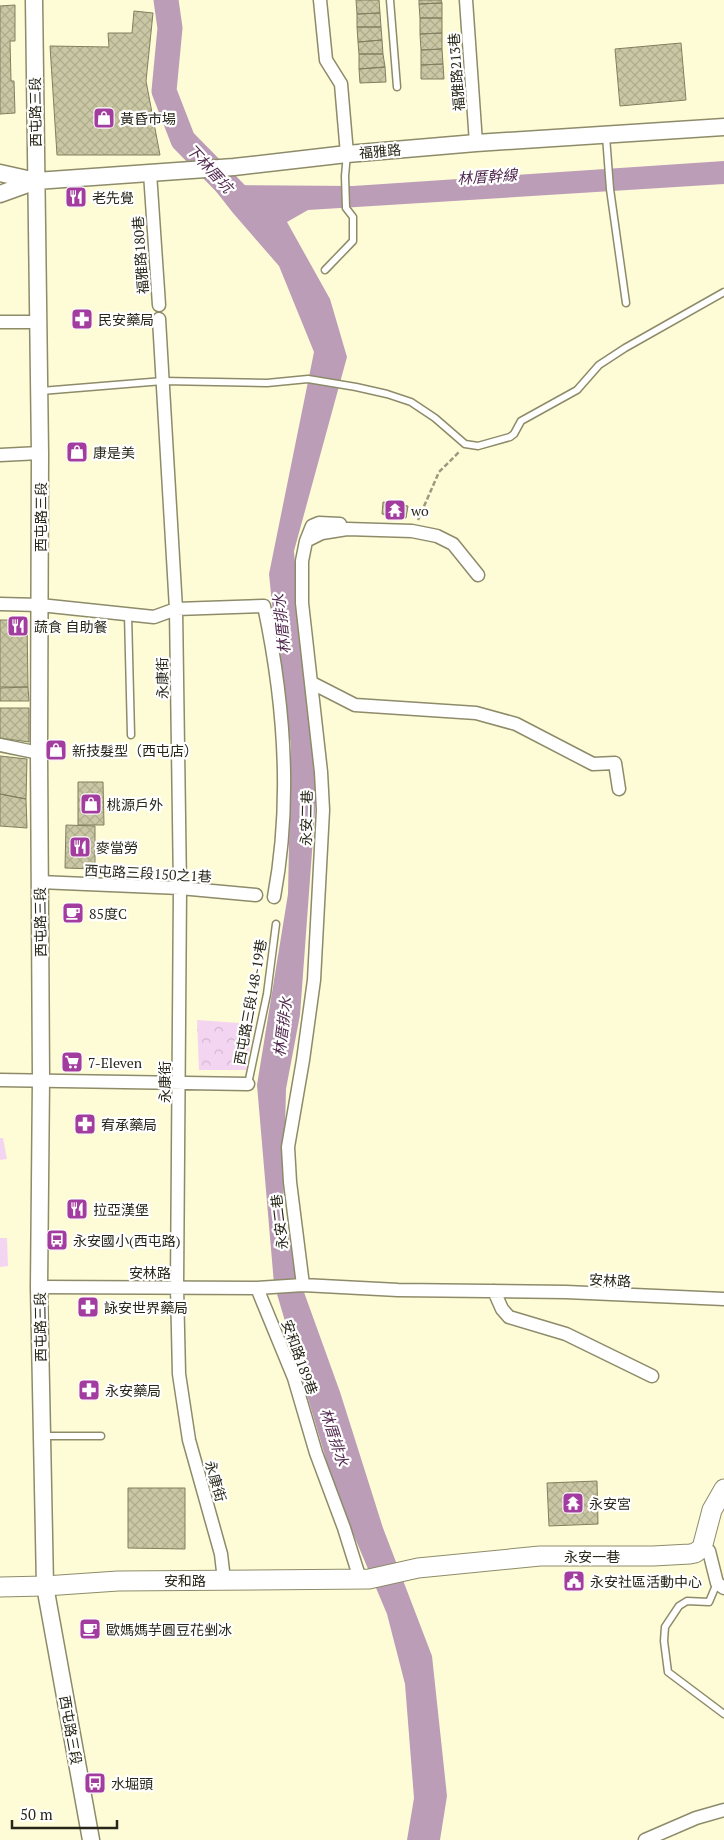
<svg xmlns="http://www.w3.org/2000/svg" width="724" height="1840" viewBox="0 0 724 1840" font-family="'PT Serif','Noto Sans TC',serif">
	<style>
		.park { fill: url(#park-crowns) }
		.pitch { fill: #f4d5f1 }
		.water { fill: #bc9db8 }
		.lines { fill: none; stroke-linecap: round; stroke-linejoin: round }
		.river { stroke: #bc9db8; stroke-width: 25 }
		.building { fill: url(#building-cross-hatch); stroke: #817f5e }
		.service-casing { stroke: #8d8b69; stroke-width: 9 }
		.minor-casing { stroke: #8d8b69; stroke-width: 15 }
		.tertiary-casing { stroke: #8d8b69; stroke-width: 19 }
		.secondary-casing { stroke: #8d8b69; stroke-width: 21 }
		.path { stroke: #9b9a7f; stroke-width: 2.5; stroke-dasharray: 5 2.5; stroke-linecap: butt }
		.service { stroke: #fff; stroke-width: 6 }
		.minor { stroke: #fff; stroke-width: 12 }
		.tertiary { stroke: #fff; stroke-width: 16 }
		.secondary { stroke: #fff; stroke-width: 19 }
		.labels { text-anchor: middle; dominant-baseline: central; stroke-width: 4.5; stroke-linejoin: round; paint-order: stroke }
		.street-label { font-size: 14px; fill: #272618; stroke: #fff }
		.poi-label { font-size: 14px; fill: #272618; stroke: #fff; text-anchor: start }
		.water-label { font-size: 15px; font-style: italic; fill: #51294f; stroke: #fff }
	</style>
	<defs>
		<pattern id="park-crowns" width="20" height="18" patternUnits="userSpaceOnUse" patternTransform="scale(1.25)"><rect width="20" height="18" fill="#f4d5f1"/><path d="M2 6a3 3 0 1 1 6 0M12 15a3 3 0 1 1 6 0" fill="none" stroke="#d1b7ce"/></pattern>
		<pattern id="building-cross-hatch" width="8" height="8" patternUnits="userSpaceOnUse" patternTransform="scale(1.25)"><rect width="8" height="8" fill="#cac8a4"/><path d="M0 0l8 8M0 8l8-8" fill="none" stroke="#aeac8c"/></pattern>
	</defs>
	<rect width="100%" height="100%" fill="#fefcd7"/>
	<path class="park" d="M197,1020L254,1024L246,1070H199Z"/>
	<path class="pitch" d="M0,1138H3L7,1159L0,1160Z
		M0,1238H7L8,1266L0,1267Z"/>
	<path class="water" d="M724,161V184L308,210L287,222L330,299L347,357L294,551L304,673L317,784L300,1015L286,1089L283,1210L296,1270L340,1392L383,1528L432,1656L447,1796L440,1840H407L414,1798L405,1684L387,1614L336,1493L274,1284L257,1085L288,894L291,745L277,654L269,574L314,352L279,266L233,213L211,185L353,186Z"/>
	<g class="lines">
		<path class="river" d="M166,0L170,28L164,91L183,140L242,200L251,211"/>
	</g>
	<path class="building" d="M356,0H379L380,13L357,14Z
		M419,0H441L442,3L419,4Z
		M442,3V18H420L419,4Z
		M15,5V41H10L11,81H14L15,113L0,114V6Z
		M134,11L153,13L146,81L160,155H57L50,46L109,47L108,33H132Z
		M380,13L381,27H357V14Z
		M420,18H442V33L420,34Z
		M357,27H381L382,40L358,42Z
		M442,33V49L421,50L420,34Z
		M382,40L383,54H359L358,42Z
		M681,43L686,100L620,106L615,49Z
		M442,49L443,64L421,65V50Z
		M359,54H383L385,67L359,69Z
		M443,64L444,79H421V65Z
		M385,67L386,82L360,83L359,69Z
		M383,502L408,506L406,518L382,514Z
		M0,620H27L28,687H0Z
		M28,687L29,701H0V688Z
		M0,708H29V742L0,738Z
		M0,756L27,759L26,799L0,794Z
		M78,782H103L104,825H78Z
		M0,794L26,799L27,828L0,826Z
		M66,825L95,826V869L65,868Z
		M597,1481L598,1524L549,1526L547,1483Z
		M128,1488H185V1549L128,1548Z"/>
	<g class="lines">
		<g class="service-casing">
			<path id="service" d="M390,0L397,87
				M606,136L610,189L626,303
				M325,270L353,241V217L346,208L345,176L347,154
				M41,391L163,381L267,383L308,379L356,387L387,394L411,402L435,418L465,444L478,446L510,437L514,434L521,421L577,390L599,365L625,348L724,292
				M128,614L131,735
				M248,1084L267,994L276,924
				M43,1436H101
				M717,1583L709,1602L687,1601L679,1606L665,1627L664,1641L668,1672L724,1714"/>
		</g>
		<g class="minor-casing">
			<path id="minor" d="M320,0L326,60L341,84L347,154
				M466,0L476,143
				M150,173L159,305
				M159,319L176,609L180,888L177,1287L179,1374L189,1440L221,1554L224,1580
				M0,322H39
				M0,455L40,453
				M306,541L312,526L319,523L340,524
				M0,604L40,605L154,617L176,609L264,606C284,700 292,801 274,897
				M312,683L355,705L476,713L516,724L593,764L615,763L619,789
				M0,745L39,753
				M39,882L180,888L256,895
				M0,1080L248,1084
				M303,1285L290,1182L288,1147L303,1060L314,980L323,810L321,772L302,603V561L306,541L322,533L347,529L412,531L437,536L453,544L478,575
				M39,1287L257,1288L303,1285L398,1290L566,1292L724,1299
				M257,1288L294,1378L316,1453L344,1528L360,1579
				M494,1291L502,1309L509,1317L566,1334L652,1376
				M702,1548L709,1551L717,1583L724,1588
				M645,1840L696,1818L724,1810"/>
		</g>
		<g class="tertiary-casing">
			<path id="tertiary" d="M34,0L40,453L39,753L41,1080L39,1287L45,1586L91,1840
				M0,173L36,181L234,167L347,154L476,143L724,127
				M0,194L36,181"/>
		</g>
		<g class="secondary-casing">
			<path id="secondary" d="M0,1587L45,1586L118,1581L369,1579L418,1568L540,1556H653L690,1554L695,1553L702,1548L712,1510L724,1489"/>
		</g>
		<path class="path" d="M418,520L439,472L460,451"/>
		<use href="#service" class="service"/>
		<use href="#minor" class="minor"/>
		<use href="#tertiary" class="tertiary"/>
		<use href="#secondary" class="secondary"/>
	</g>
	<defs>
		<g id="shop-square" transform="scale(1.125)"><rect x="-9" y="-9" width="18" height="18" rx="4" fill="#a33c9f" stroke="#fff"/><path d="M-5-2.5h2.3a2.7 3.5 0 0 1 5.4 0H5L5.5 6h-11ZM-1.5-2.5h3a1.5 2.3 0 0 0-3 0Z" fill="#fff"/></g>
		<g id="restaurant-square" transform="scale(1.125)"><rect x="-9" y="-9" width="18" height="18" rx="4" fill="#a33c9f" stroke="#fff"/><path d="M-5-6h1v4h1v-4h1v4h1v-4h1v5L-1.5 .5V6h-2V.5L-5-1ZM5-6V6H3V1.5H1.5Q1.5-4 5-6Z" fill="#fff"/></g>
		<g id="pharmacy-square" transform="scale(1.125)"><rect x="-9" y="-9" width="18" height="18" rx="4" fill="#a33c9f" stroke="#fff"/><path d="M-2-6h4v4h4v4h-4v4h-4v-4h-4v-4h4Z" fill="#fff"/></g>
		<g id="temple-square" transform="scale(1.125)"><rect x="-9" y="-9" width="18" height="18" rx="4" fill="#a33c9f" stroke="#fff"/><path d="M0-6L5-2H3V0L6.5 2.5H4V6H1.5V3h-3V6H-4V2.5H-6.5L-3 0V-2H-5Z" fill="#fff"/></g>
		<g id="cafe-square" transform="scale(1.125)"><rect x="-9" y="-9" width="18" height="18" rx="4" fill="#a33c9f" stroke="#fff"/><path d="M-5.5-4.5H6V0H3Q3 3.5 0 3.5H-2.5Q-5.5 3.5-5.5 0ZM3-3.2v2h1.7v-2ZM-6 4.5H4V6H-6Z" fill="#fff"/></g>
		<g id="supermarket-square" transform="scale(1.125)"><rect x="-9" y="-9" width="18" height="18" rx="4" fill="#a33c9f" stroke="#fff"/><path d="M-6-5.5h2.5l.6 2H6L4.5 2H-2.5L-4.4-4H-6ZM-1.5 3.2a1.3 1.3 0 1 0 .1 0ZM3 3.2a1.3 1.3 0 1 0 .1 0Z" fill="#fff"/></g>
		<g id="bus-square" transform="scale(1.125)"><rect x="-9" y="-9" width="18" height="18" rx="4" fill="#a33c9f" stroke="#fff"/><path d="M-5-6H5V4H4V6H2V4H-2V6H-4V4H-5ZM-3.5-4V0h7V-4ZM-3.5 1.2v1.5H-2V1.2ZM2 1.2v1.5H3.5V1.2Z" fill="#fff"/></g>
		<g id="civic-square" transform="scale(1.125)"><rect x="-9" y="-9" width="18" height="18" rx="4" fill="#a33c9f" stroke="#fff"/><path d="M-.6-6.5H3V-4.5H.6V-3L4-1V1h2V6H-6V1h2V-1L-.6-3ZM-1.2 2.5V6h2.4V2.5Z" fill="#fff"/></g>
	</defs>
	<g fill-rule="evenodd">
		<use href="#shop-square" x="104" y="118"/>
		<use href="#restaurant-square" x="76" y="197"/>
		<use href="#pharmacy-square" x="82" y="319"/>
		<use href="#shop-square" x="77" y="452"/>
		<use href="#temple-square" x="395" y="510"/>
		<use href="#restaurant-square" x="18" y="626"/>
		<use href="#shop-square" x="56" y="750"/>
		<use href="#shop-square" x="91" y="804"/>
		<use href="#restaurant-square" x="80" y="847"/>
		<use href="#cafe-square" x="73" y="913"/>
		<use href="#supermarket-square" x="72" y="1062"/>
		<use href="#pharmacy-square" x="85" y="1124"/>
		<use href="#restaurant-square" x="77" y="1209"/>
		<use href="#bus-square" x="57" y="1240"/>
		<use href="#pharmacy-square" x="88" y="1307"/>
		<use href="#pharmacy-square" x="89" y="1390"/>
		<use href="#temple-square" x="573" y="1503"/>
		<use href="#civic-square" x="574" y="1581"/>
		<use href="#cafe-square" x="90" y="1629"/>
		<use href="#bus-square" x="95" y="1783"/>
	</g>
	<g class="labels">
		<g class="street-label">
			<text transform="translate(456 72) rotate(-94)">福雅路213巷</text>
			<text transform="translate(35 112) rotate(-91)">西屯路三段</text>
			<text transform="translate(380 151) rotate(-5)">福雅路</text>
			<text transform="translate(140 255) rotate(-94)">福雅路180巷</text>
			<text transform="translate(40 517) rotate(-90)">西屯路三段</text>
			<text transform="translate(162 678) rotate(-91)">永康街</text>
			<text transform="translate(306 818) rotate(-89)">永安二巷</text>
			<text transform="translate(148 873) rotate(3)">西屯路三段150之1巷</text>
			<text transform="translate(40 922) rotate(-91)">西屯路三段</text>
			<text transform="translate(250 1002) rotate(-80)">西屯路三段148-19巷</text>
			<text transform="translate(164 1082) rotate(-90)">永康街</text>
			<text transform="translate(279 1222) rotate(-97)">永安二巷</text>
			<text x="150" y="1272">安林路</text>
			<text transform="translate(610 1280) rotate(3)">安林路</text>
			<text transform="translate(40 1327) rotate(-91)">西屯路三段</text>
			<text transform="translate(300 1357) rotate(70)">安和路189巷</text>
			<text transform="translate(216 1481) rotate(74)">永康街</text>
			<text x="592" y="1556">永安一巷</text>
			<text x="185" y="1580">安和路</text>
			<text transform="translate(71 1730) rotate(80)">西屯路三段</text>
		</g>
		<g class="poi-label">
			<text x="120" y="118">黃昏市場</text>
			<text x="92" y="197">老先覺</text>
			<text x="98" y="319">民安藥局</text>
			<text x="93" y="452">康是美</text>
			<text x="411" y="510">wo</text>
			<text x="34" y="626">蔬食 自助餐</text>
			<text x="72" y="750">新技髮型（西屯店）</text>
			<text x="107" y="804">桃源戶外</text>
			<text x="96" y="847">麥當勞</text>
			<text x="89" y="913">85度C</text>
			<text x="88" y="1062">7-Eleven</text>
			<text x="101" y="1124">宥承藥局</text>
			<text x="93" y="1209">拉亞漢堡</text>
			<text x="73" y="1240">永安國小(西屯路)</text>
			<text x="104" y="1307">詠安世界藥局</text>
			<text x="105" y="1390">永安藥局</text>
			<text x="589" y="1503">永安宮</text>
			<text x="590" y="1581">永安社區活動中心</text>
			<text x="106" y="1629">歐媽媽芋圓豆花剉冰</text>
			<text x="111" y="1783">水堀頭</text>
		</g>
		<g class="water-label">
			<text transform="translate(210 168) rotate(47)">下林厝坑</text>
			<text transform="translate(487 176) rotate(-4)">林厝幹線</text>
			<text transform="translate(281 624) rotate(-96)">林厝排水</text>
			<text transform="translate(282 1027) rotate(-83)">林厝排水</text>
			<text transform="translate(335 1437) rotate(72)">林厝排水</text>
		</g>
	</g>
	<path d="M12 1820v8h105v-8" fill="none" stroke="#272618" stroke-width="2.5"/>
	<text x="20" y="1820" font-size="15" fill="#272618" stroke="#ffffff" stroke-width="4" paint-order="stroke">50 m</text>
</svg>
